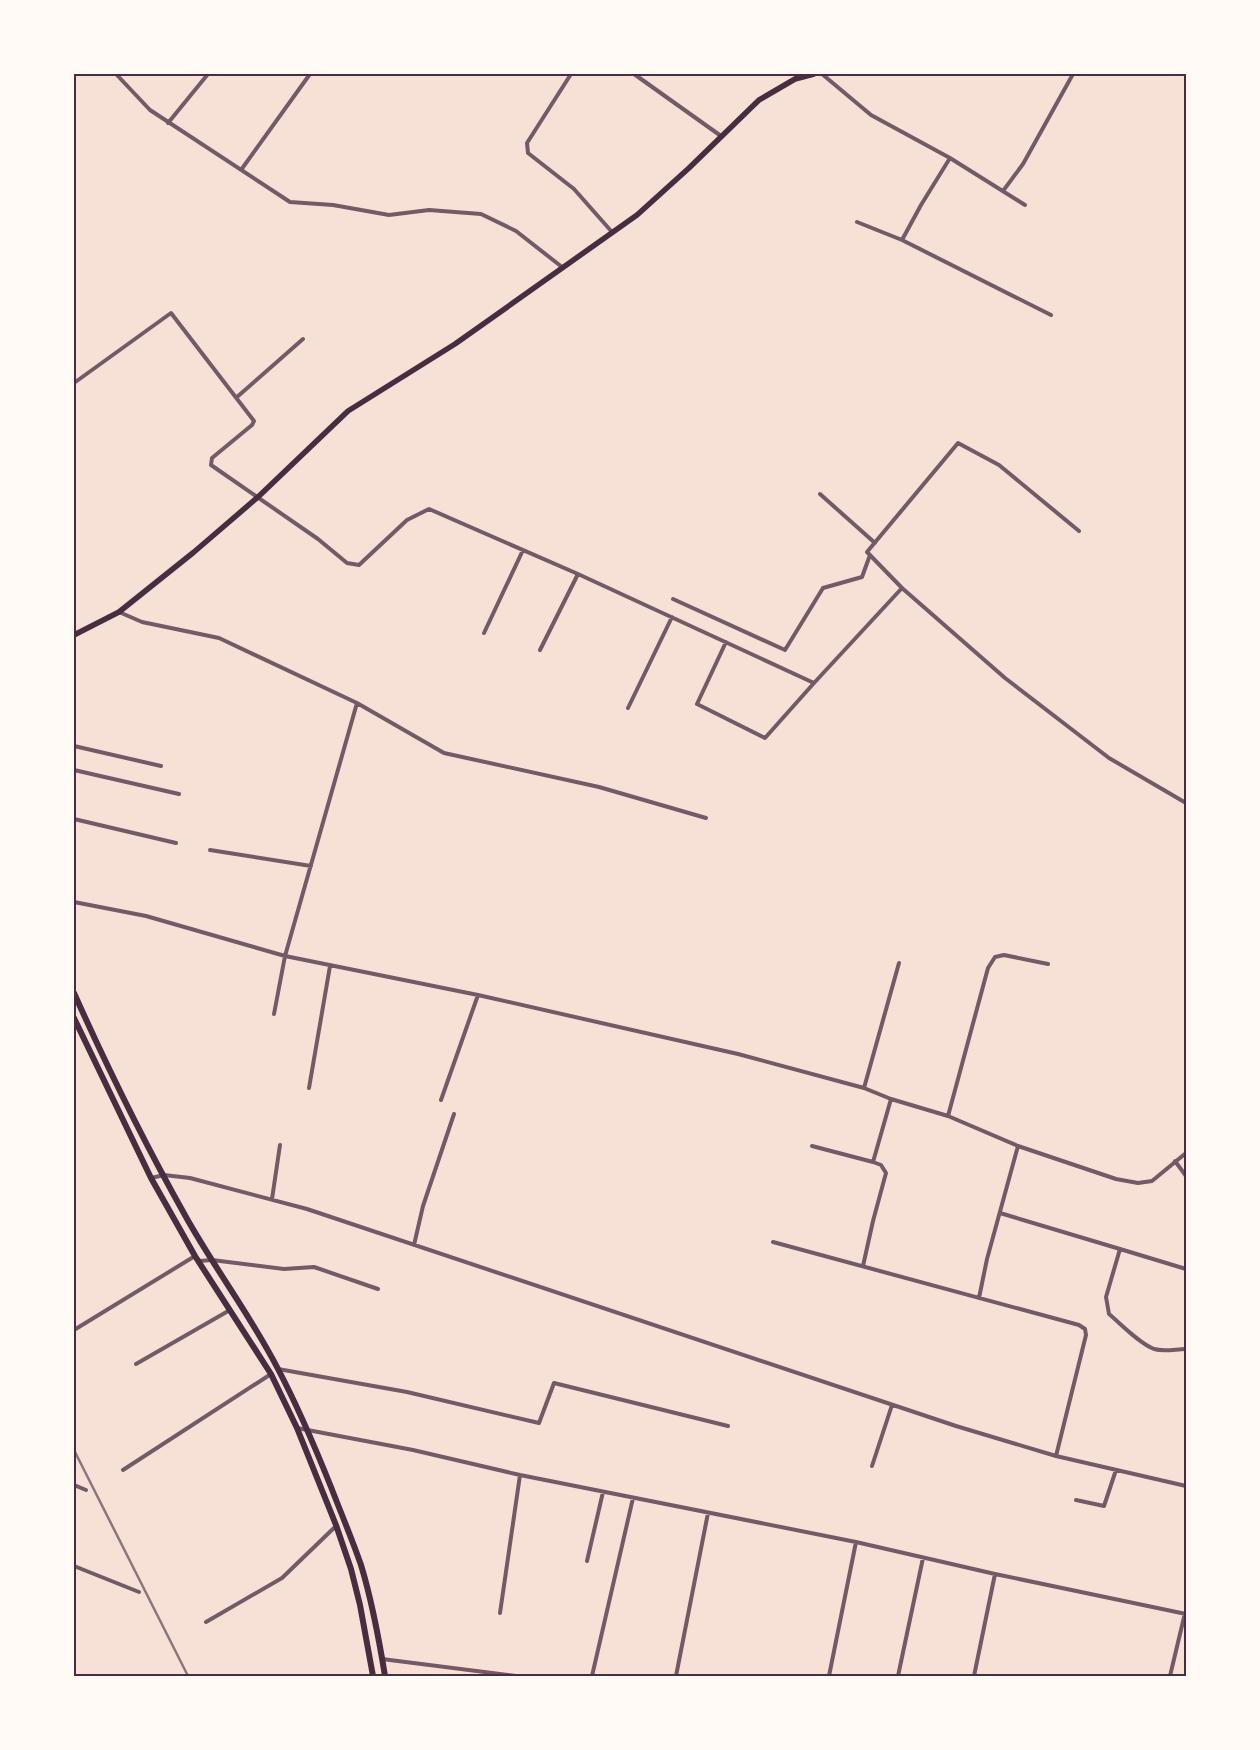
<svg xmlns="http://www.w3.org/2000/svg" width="1260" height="1750" viewBox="0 0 1260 1750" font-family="Inter,sans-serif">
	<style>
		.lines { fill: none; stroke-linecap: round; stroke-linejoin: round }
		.minor { stroke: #755966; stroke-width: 4 }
		.primary { stroke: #4a2c40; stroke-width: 5.5 }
		.trunk { stroke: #4a2c40; stroke-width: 6 }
		.rail { stroke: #8f747c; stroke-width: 2.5 }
		.neatline { fill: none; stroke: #4a2c40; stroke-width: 2 }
	</style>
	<rect width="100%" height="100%" fill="#f7e1d7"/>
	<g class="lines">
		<path class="minor" d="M116,74L150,110L290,202L333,205L389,215L429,210L481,214L516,231L562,267
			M571,74L527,143L528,153L574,189L612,232
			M634,74L721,136
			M822,74L871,115L950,158L1025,205
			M1184,74L1186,75
			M168,123L208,74
			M241,170L310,74
			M1003,191L1023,164L1073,74
			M857,222L902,240L1051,315
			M902,240L921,205L950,158
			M74,383L171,313L254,421L252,425L212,458L211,465L318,539L347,563L359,565L407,520L429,509L578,574L814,683L902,588L1005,678L1109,758L1186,803
			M237,397L303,339
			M820,494L875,543
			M902,588L867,552L958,443L999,465L1079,531
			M673,599L785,650L823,588L862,577L870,555
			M119,612L142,622L219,638L357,703L444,753L599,787L706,818
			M484,633L523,550
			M726,642L697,704L765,738L814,683
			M540,650L578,574
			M628,708L672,617
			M74,746L161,766
			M74,770L179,794
			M74,819L176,843
			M210,850L311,866
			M74,902L146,916L285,956L478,995L738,1054L864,1088L891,1099L948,1116L1018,1146L1116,1179L1138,1183L1152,1181L1186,1153
			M274,1014L285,956L357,703
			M309,1088L330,966
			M864,1088L899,963
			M441,1100L478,995
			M948,1116L988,968L995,957L1004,955L1048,964
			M812,1146L873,1162
			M1175,1161L1186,1176
			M151,1178L164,1175L190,1178L307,1209L956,1426L1056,1456L1186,1486
			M272,1199L280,1145
			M1000,1213L1120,1249L1106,1297L1109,1314C1122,1325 1139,1343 1154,1349C1164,1352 1176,1349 1186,1349
			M773,1242L1079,1325L1085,1329L1086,1335L1056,1456
			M414,1245L423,1206L454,1114
			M1120,1249L1186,1269
			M199,1261L212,1260L284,1269L314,1267L378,1289
			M863,1266L873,1221L886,1173L881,1165L873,1162L891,1099
			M979,1298L987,1259L1018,1146
			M74,1330L195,1256
			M136,1364L230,1310
			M278,1369L407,1392L539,1423L554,1383L728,1426
			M297,1428L413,1450L520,1475L856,1542L995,1574L1186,1614
			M872,1466L892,1405
			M123,1470L271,1374
			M74,1485L86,1490
			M1076,1500L1104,1506L1116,1470
			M587,1561L603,1492
			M74,1566L139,1592
			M500,1613L520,1475
			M206,1622L282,1578L336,1526
			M382,1659L516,1676
			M592,1676L633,1498
			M676,1676L708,1513
			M829,1676L856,1542
			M898,1676L923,1558
			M974,1676L995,1574
			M1170,1676L1185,1613"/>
		<path class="primary" d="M74,635L119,612L194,552L258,497L348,411L455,344L637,215L689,168L759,100L795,79L814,74"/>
		<path class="trunk" d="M74,993C108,1069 145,1144 186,1217C215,1269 251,1316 278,1369C298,1407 315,1447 331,1487C341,1513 352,1539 361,1565C372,1601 379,1639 385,1676
			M74,1018L151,1178L195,1256L271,1374L297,1428L336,1525L351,1569L360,1605L373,1676"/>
		<path class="rail" d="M74,1450L188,1676"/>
	</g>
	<rect width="1260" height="1750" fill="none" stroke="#fffaf5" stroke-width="150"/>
	<rect x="75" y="75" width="1110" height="1600" class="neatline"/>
</svg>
